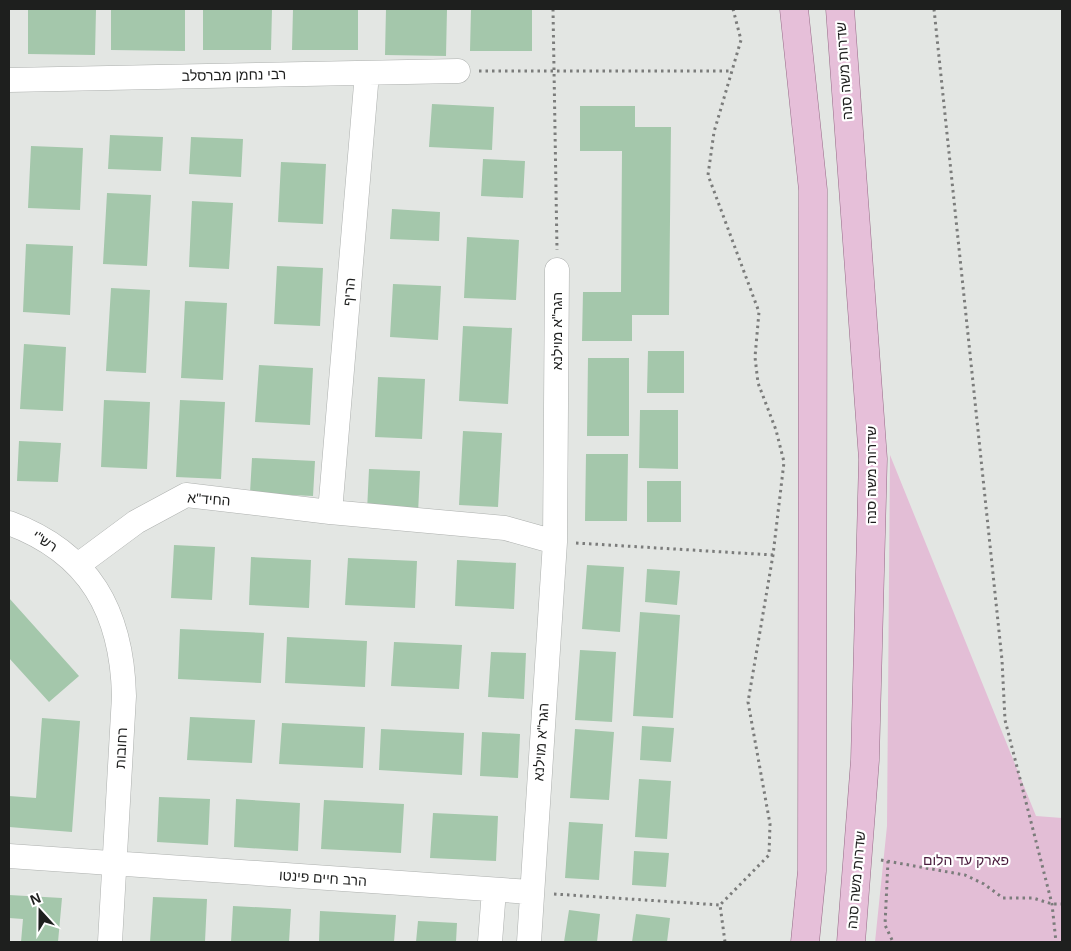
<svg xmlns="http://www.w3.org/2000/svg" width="1071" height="951" viewBox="0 0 1071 951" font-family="Helvetica,Heebo,sans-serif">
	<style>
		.green { fill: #e3bed6 }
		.building { fill: #a4c7ab }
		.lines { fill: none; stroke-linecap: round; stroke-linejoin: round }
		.minor-casing { stroke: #adb0ae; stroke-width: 25 }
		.major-casing { stroke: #966b87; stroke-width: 29 }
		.path { stroke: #7b7c7b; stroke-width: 3; stroke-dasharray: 2.5 4; stroke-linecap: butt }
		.minor { stroke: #fff; stroke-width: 24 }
		.major { stroke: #e6bfd9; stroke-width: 28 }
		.labels { text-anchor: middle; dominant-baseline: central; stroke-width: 4.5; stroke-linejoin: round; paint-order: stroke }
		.street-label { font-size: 14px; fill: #1e1f1e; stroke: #fff }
		.park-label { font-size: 14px; fill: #4a1c3d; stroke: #fff }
	</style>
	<rect width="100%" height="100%" fill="#e3e6e3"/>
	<path class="green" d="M890,455L1036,816L1062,818V942H875L887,826Z"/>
	<path class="building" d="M28,9H96L95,55L28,54Z
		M111,9H185V51L111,50Z
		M203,9H272L271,50H203Z
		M293,9H358V50H292Z
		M386,9H447L446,56L385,55Z
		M471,9H532V51H470Z
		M432,104L494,107L492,150L429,147Z
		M580,106H635V127H671L669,315H632V341H582L583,292H621L622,151H580Z
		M110,135L163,137L161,171L108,169Z
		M191,137L243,139L241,177L189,174Z
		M31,146L83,148L80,210L28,208Z
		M483,159L525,161L523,198L481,196Z
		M281,162L326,164L323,224L278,222Z
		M107,193L151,195L147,266L103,264Z
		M192,201L233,203L229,269L189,267Z
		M392,209L440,212L439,241L390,239Z
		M467,237L519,240L516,300L464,298Z
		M26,244L73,246L70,315L23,312Z
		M277,266L323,268L320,326L274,324Z
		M393,284L441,286L438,340L390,337Z
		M111,288L150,290L146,373L106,371Z
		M185,301L227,303L223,380L181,378Z
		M463,326L512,328L508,404L459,401Z
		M24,344L66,347L63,411L20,409Z
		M648,351H684V393H647Z
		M588,358H629V436H587Z
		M259,365L313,368L310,425L255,422Z
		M378,377L425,379L422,439L375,437Z
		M104,400L150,402L147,469L101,467Z
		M180,400L225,402L221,479L176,477Z
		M640,410H678V469L639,468Z
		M463,431L502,433L498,507L459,505Z
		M19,441L61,443L58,482L17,481Z
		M586,454H628L627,521H585Z
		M252,458L315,461L313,496L250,493Z
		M369,469L420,471L418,514L367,511Z
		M647,481H681V522H647Z
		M174,545L215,547L212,600L171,598Z
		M251,557L311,560L309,608L249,605Z
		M348,558L417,561L415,608L345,605Z
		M457,560L516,563L514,609L455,606Z
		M587,565L624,567L620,632L582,629Z
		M647,569L680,571L677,605L645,602Z
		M9,598L79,676L49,702L9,658Z
		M640,612L680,615L673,718L633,716Z
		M180,629L264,633L261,683L178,679Z
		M287,637L367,641L365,687L285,683Z
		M394,642L462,645L459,689L391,686Z
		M580,650L616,652L612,722L575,720Z
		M491,652L526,653L524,699L488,697Z
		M190,717L255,720L252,763L187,760Z
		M42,718L80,721L72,832L9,827V796L36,798Z
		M282,723L365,727L363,768L279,764Z
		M642,726L674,728L671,762L640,760Z
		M381,729L464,733L462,775L379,770Z
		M575,729L614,732L609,800L570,798Z
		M482,732L520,734L518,778L480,776Z
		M639,779L671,781L667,839L635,837Z
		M159,797L210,799L208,845L157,842Z
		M236,799L300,803L298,851L234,847Z
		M324,800L404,804L401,853L321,849Z
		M433,813L498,816L496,861L430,858Z
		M569,822L603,824L599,880L565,878Z
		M634,851L669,853L666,887L632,885Z
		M9,895L62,898L58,942H21L23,919L9,918Z
		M153,897L207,899L205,942H150Z
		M233,906L291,909L289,942H231Z
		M569,910L600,914L597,942H564Z
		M320,911L396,915L394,942H319Z
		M636,914L670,918L667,942H632Z
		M418,921L457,923L456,942H416Z"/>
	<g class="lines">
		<g class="minor-casing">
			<path id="minor" d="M9,80L458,71
				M330,512L367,73
				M9,523C90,553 122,612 124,696L110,942
				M78,565L136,522L186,495L330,512L505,528L555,542
				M9,856L531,892
				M490,942L494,890
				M529,942L555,542L557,270"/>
		</g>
		<g class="major-casing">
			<path id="major" d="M794,9L813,190L812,871L805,942
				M840,9L873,459L865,760L851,942"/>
		</g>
		<path class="path" d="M553,9L557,250
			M934,9L1002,660L1005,720L1052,904L1056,942
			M479,71H730
			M576,543L773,555
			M881,860L965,875L984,884L1003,898H1033L1052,904H1062
			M888,861L885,925L893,942
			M554,894L720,905
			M725,942L720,905L769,855L770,824L748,702L773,555L784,462L776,430L758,383L755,357L759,312L708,175L714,132L741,40L733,9"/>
		<use href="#minor" class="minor"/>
		<use href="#major" class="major"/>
	</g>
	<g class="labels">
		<g class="street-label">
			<text transform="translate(844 71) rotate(-94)">שדרות משה סנה</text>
			<text transform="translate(234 75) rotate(-1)">רבי נחמן מברסלב</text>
			<text transform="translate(349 292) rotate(-85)">הריף</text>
			<text transform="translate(557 331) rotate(-90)">הגר"א מוילנא</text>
			<text transform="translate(871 475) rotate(-90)">שדרות משה סנה</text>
			<text transform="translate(209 499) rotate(4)">החיד"א</text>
			<text transform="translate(45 541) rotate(34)">רש"י</text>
			<text transform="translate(541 742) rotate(-86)">הגר"א מוילנא</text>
			<text transform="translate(121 748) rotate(-87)">רחובות</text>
			<text transform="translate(323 878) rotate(4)">הרב חיים פינטו</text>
			<text transform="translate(856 880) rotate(-85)">שדרות משה סנה</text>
		</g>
		<g class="park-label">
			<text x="966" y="860">פארק עד הלום</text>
		</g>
	</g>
	<rect width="1071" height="951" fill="none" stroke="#1e1f1e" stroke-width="20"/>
	<g transform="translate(40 911) rotate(339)" stroke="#ffffff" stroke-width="4" paint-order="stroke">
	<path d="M0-4L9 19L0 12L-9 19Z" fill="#1e1f1e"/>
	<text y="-8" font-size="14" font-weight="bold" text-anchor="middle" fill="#1e1f1e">N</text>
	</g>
</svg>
